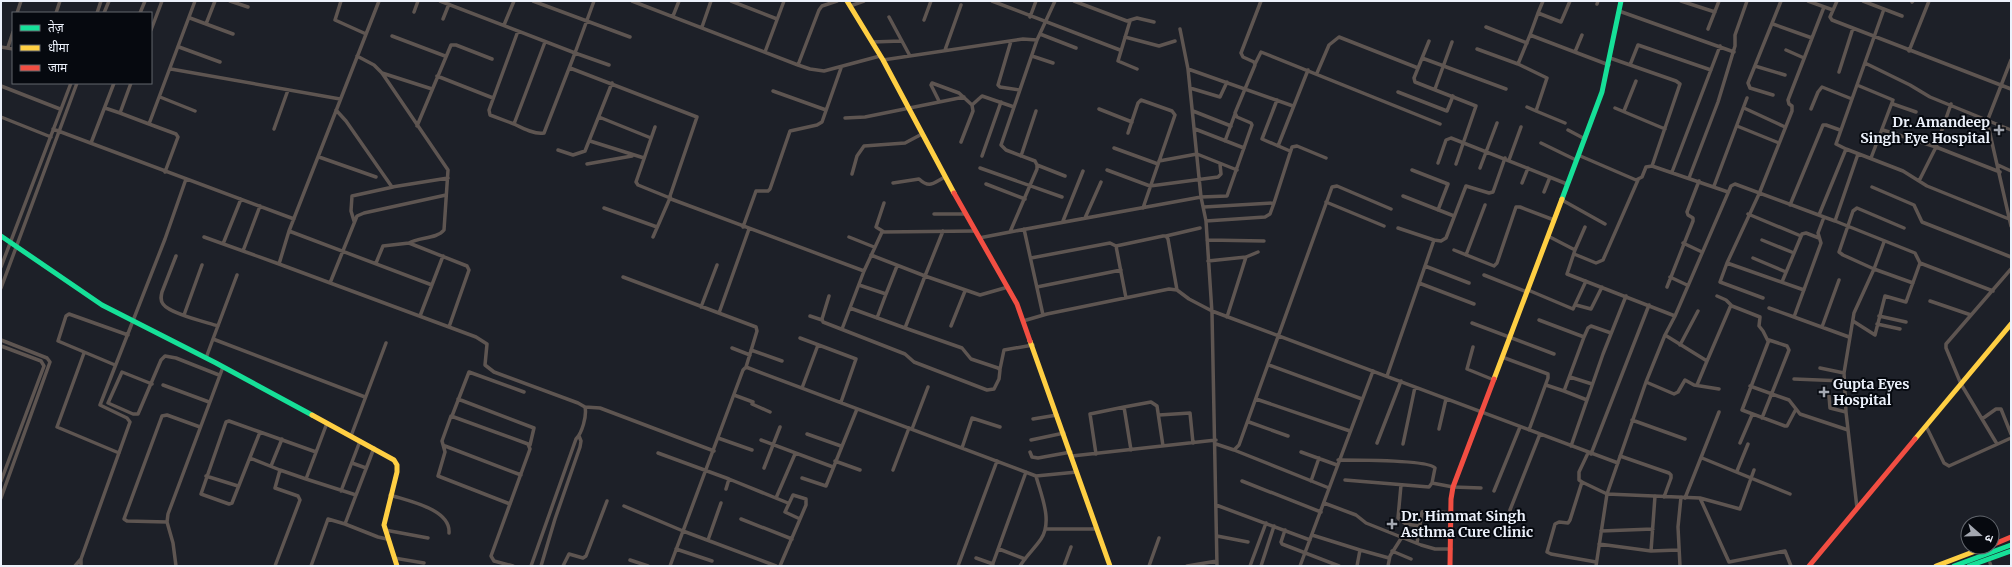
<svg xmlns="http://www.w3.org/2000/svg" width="2012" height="567" viewBox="0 0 2012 567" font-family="Merriweather,'Noto Sans Devanagari',serif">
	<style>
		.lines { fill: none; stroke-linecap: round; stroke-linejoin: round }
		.street { stroke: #5e5551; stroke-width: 3.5 }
		.fast { stroke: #16e098; stroke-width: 5 }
		.slow { stroke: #ffcf43; stroke-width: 5 }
		.jam { stroke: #f24e42; stroke-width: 5 }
		.poi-dot { fill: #a4a8b1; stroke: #06090f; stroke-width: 1.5 }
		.labels { text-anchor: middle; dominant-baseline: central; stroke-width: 4; stroke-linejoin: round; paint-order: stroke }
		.poi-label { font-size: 14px; font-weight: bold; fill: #ecf1fb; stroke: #06090f; text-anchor: start }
	</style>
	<rect width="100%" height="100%" fill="#1d2028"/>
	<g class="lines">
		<path class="street" d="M230,1L248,7
			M341,1L335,20L366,34
			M379,1L289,231L279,264L476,337L487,344L485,365L494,372L578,403L585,407C587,416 582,433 576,439L531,566
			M440,1L575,53L594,1
			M533,1L630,37
			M632,1L798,65L810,69L824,71L880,56
			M731,1L777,19
			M992,1L1120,50
			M1074,1L1127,21L1137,18L1154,22
			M1543,1L1538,13L1561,22L1570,1
			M1681,1L1715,12
			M1808,1L1833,10
			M1837,1L1830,17L1832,20L2011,89
			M1863,1L1902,16
			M1912,2L1913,1
			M1597,4L1598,1
			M850,6L864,1
			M1884,9L1836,144L1846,149L1903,171L1927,186L2009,219
			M1619,11L1734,52
			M414,12L418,1
			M17,13L21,1
			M56,13L60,1
			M97,13L101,1
			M104,13L109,1
			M140,13L145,1
			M1538,13L1530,35L1609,65
			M673,16L679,1
			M889,17L910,56
			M1030,17L1036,1
			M190,18L233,34
			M443,19L449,4
			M924,20L931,1
			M1130,21L1118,61L1137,69
			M206,24L215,1
			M1773,24L1812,38
			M504,25L514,1
			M702,27L711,1
			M1486,27L1527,43
			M1180,29L1188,69L1201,197L1206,221L1212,313L1217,566
			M1708,29L1719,1
			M151,30L162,1
			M1040,34L1076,48
			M392,36L445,56
			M1125,37L1159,46L1175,41
			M1011,41L998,85L1000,87L1019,90
			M1429,41L1414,78L1415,82L1476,106L1456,164
			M545,42L514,124C522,128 535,135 544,133L575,53L609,65
			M872,42L901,41
			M1,47L13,49
			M8,47L13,32
			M179,47L220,62
			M1477,49L1518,64L1530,35
			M945,50L961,5
			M1786,50L1804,58
			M1909,51L1929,1
			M765,52L784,1
			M1575,52L1582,35
			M357,56L374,65L382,73L448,170L444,230C437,239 419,237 409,243
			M1032,56L1053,63
			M1422,58L1506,89
			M1610,58L1676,81L1680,84L1652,166
			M883,60L1023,39L1037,40
			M2011,60L1988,119V125L2011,226
			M1865,63L1910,85L1930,97L2011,130
			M1255,64L1261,52L1440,124
			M1518,64L1547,78L1536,111L1565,123
			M798,65L819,10L822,6L837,1
			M1630,65L1638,45L1711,70
			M1755,66L1785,75
			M570,68L697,117L670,196L671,199L864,271L882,232L975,231
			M171,69L340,99
			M1188,69L1293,106
			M1839,72L1853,28
			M382,73L432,89
			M1317,73L1329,45L1339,37L1418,68
			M437,76L493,98
			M131,83L120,113L149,124L195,1
			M1857,85L1893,100L1871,158
			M1,86L60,109
			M1190,88L1220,97L1227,82
			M1435,89L1452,42
			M773,91L826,110
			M1398,92L1447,111L1453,96
			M1773,95L1750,88L1748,83L1781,1
			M160,97L195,111
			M1277,100L1262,139L1290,151
			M939,101L931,85L932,83L959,93L972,105L973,111L961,142
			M1893,104L1916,112
			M972,105L982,96L1014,107
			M1527,107L1536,111
			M105,108L120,113
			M1615,108L1665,129
			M1744,108L1785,127
			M1099,109L1132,122
			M1811,109L1818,92L1822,87L1852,99
			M336,110L346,121L392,187L448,178
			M1193,111L1231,126
			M1624,111L1636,81
			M1,117L51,137
			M599,117L651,138
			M845,118L865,117L964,97
			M149,124L176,134L178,137L165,172
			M514,124L490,115L489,110L518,31
			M417,126L451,45H456L492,59
			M1737,126L1779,143
			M53,129L294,219
			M274,129L288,90
			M1195,129L1244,148
			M1568,130L1585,139
			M1883,130L1936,147L2000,172
			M1128,133L1138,103L1141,100L1172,111L1175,115L1143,208
			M590,141L644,158
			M1225,141L1235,114
			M91,143L114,83
			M1541,143L1576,160
			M1278,146L1308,70
			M1114,148L1158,164
			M558,150L573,155L585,151L612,83
			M1578,155L1636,180L1642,177L1646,167L1652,166L1728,192
			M982,156L1001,102
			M1021,156L1036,111
			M319,157L376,177
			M1509,160L1521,127
			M1159,161L1197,154L1237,170
			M1438,163L1446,140L1451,138L1567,184
			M587,164L632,156
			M1037,165L1065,176
			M1998,165L2011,171
			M980,168L1062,197
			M1480,168L1497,123
			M1107,170L1150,186L1218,177L1221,174L1220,164
			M1412,170L1448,184L1438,210
			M1672,172L1720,46
			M852,174L857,156L864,146L905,143L922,134
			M1689,178L1718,102L1735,46V35L1747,1
			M1919,181L1936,147L1951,104
			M893,183L919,179C930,189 933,183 945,177
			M1522,183L1528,168
			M986,184L1025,199
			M1714,186L1747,98
			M1872,187L1914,205L1922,222L2011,257
			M1544,192L1550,177
			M1403,196L1454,216
			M1562,200L1605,224
			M1326,202L1384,226
			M1274,203L1292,147L1297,146L1326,158
			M1790,205L1823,125H1826L1840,130
			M1204,207L1274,203L1270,214L1265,217L1206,221
			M604,208L657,227
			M934,214H966
			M1748,214L1801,236
			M1819,215L1846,149
			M1085,218L1101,182
			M354,221L351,211L352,196L393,187
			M1063,221L1083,171
			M1835,221L1915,253L1920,263
			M743,227L756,191H768L770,189L790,131L817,125L822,122L841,68
			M1398,228L1434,240
			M1904,228L1857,208L1853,211L1839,252L1843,255L1874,269L1913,283
			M1024,229L1043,315
			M289,231L432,285
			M943,231L925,276L980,295L1008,287
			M884,232L876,227L884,203
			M1010,232L1201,197L1227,196L1252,125L1251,123L1237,117L1235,113L1255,65L1254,62L1243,57L1241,53L1261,1
			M1166,236L1200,228
			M1548,236L1575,250L1585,227
			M204,237L279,264
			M653,237L670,198L638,185L636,182L655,127
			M849,237L874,247
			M979,238L1010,232L1037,169V165L1035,161L1006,150L1001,145L1037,40L1055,1
			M1207,240L1264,241
			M1762,240L1794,253
			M1683,243L1702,252
			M223,244L241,199
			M1454,250L1494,266L1497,263L1516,207H1520L1554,220
			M1575,250L1567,274L1675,316
			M243,251L260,206
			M1574,254L1596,263L1603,260L1638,180
			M1466,255L1485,205
			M176,256L162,292C161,296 160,300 163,304C170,314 206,322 218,326
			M1031,258L1110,243L1116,246
			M1753,258L1786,272
			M1208,261L1246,257L1258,252
			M376,263L383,246L409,243L467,266L469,270L449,327
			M1727,263L1759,194L1792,111V106L1789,104L1788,100L1824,7
			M1425,266L1469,283
			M1,267L71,83
			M1484,275L1527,292
			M623,277L756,327L757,331L746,367
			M1670,277L1687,285
			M1782,282L1802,234L1806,233L1819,238
			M330,283L357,216L364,213L446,195
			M1419,283L1474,304
			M859,285L886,294L897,266
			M1037,287L1121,270
			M1667,287L1693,221V218L1688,215L1687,212L1699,181
			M1,288L77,83
			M1528,290L1573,309L1586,281
			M829,296L822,319L823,322L905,354L914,362L987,390L994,389L999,379L1000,370L998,368L971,359L962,348L905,328L925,276L871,255
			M1717,296L1726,300L1732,306L1760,317L1759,326L1763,331L1768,341
			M1126,298L1116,246L1163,236H1166L1168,239L1177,290
			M1763,298L1720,282L1727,263L1804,290
			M1930,301L1971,315
			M1576,305L1591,309L1602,287
			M701,307L717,265
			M850,308L905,328
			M1769,308L1794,317
			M719,313L749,229
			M184,315L202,265
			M420,316L443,256
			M810,316L822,320
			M1879,316L1906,322
			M1227,317L1246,257
			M877,318L886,294
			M1539,320L1584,337L1564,391L1546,385
			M1023,321L1047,314L1169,289L1177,290L1189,299L1212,311L1618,463
			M1853,321L1875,335L1885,296L1906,302L1920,263L1993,291
			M1472,323L1554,354
			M1877,324L1900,329
			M951,326L965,291
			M1822,327L1839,280
			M842,329L864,271
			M1665,335L1707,361L1731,305
			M1584,337L1588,328L1591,326L1611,333
			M1849,337L1794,317L1821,243L1818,233L1824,217L1835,221L1858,154
			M800,338L856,359L841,402
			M213,339L237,275
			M1,340L47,358L50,362L1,498
			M1680,345L1698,311
			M1,346L41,361L44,366L1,481
			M1473,347L1467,369L1494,380
			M732,348L750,355
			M751,350L782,361
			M84,353L57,427L119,453
			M1502,357L1548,374V378L1529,430
			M206,358L213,339L365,397
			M115,365L58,341L66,316L69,314L128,335
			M1269,365L1362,399
			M1820,368L1844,373
			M1000,369L1004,350L1033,345
			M1387,376L1434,240L1441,241L1446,238L1466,186L1489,193L1493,192L1505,158
			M1570,377L1592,384
			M1794,379L1844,381
			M1646,382L1674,394L1678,392L1685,380L1694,385L1719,389
			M152,384L122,372L108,403L133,414H138L161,360L165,356L176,358L219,375
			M163,385L209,402
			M1697,385L1707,361
			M1750,386L1789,400L1800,414L1848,430
			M802,388L818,345
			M1564,391L1587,400
			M734,395L753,402L752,404L770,412
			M1829,396L1830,408L1846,412
			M458,399L534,428L530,445
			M1256,399L1350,431
			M585,407L600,408L714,451
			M1159,415L1190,413L1193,443
			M452,416L469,372L524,392
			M1762,418L1789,350L1787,346L1769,340L1742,410L1785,426H1787L1796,409
			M1033,419L1057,415
			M1982,419L1996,409H2001L2011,434
			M1632,420L1685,439
			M1249,422L1288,436
			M1926,426L1944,463L1949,466L2011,438
			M912,429L928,387
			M1439,429L1446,399
			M260,432L229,421L226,422L201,494L229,504L232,503L260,432L316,452
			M807,434L841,446
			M351,436L386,343
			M718,438L752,450
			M761,440L833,467
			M1031,440L1064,433
			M1377,443L1401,381
			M1740,443L1752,415
			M1216,444L1234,450L1239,445L1332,187L1337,186L1391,209
			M1403,444L1415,387
			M1997,444L1961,384L1946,348V344L2011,269
			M445,446L521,475
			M1571,446L1603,354L1626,296
			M962,448L972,418L1000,427
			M1131,450L1124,407L1151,402L1157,406L1163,446
			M1234,450L1329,488
			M1030,452L1032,457L1038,458L1071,452
			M1301,452L1337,465
			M658,453L729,479L788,503
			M1588,453L1579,472V480L1582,482L1607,494L1700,498L1729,562L1785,551L1791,566
			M1096,454L1090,414L1124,407
			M1591,454L1649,305
			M1072,456L1216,440
			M1620,456L1669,473L1671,475V478L1664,497
			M250,458L280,470
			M1702,458L1790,494
			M1338,460C1352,460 1429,460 1435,468L1432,483L1429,487L1345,480
			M835,461L860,470
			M352,463L366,468
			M271,466L282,439
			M764,468L780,427
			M893,470L909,428
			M1737,471L1748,444
			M206,476L238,486
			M802,478L826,486L857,409
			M306,479L356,495L374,448
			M1242,481L1321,512
			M1311,481L1319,458
			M1582,482L1570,520L1568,523L1559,522L1555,524L1547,552L1551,554L1596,562
			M1432,483L1453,487L1481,488
			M1401,485L1398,518L1406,524L1419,526
			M726,489L729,479
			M341,491L360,441
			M1494,491L1520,427
			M390,495C408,501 451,509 449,533
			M776,498L795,454
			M1685,498L1719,412
			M1700,498L1740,509L1754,470
			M1324,503L1356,515L1366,523L1421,545L1435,549H1451
			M510,504L438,476L445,452L442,441L451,416L528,444L530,449L491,556L494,561L513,566
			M1216,505L1310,540
			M624,506L683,531L776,566
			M1857,508L1846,412L1844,373L1854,313L1874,269L1884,242
			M1510,510L1540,434
			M741,519L792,539
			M167,522L127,521L124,519L162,416L167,415L200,427
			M345,524L378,537L387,539
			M1046,529H1097
			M385,530L428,538
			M1285,530L1281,542L1282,544L1339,566
			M1601,531L1653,529
			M1312,535L1360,550L1357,566
			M1217,536L1248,542
			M708,540L721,503
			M1417,543L1422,512L1427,511L1451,513
			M1599,544L1651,551L1678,550
			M676,549L712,561
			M999,549L1025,559
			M1360,550L1389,558
			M1392,551L1411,559
			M1651,551L1655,496
			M394,558L424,563
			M976,558L993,564
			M630,560L648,566
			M1990,563L1991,566
			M75,566L81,559
			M81,566V559L130,422L127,418L100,405L165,239L186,179
			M176,566L173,543L167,522L168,514L223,367
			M275,566L300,500L298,496L275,488L280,470L306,479L327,423
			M311,566L328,519L345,524L356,495
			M541,566L555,519L580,447L581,441L579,436
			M563,566L569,554L583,558L586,556L607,501
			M670,566L743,370L746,367L1036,476L1077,472
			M780,566L806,505V499L793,495L785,512L800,519
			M958,566L997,461
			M992,566L1026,472
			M1020,566C1026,556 1035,548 1041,539C1053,521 1041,495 1036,476
			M1064,566L1071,547
			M1149,566L1159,538
			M1187,566L1217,561
			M1250,566L1266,523
			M1261,566L1274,526
			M1300,566L1373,371
			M1388,566L1390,556L1402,537
			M1596,566L1607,494L1646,382L1665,335L1675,316L1731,186L1735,184L1824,217
			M1680,566L1678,527L1681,497"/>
		<path class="fast" d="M1562,199L1602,92L1621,1
			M1,236L102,305L216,363L312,415
			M1954,566L2011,545
			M1969,566L2011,551"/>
		<path class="slow" d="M847,1L883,60L954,193
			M1030,341L1110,566
			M1494,379L1562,199
			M312,415L394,460L397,465V472L384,525L397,566
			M1915,439L2011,324
			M1936,566L1986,547"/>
		<path class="jam" d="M954,193L1017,304L1030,341
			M1992,545L2011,537
			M1450,566L1451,499L1453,487L1494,379
			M1809,566L1915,439"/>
	</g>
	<g class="poi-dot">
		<path d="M1997 124h4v4h4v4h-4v4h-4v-4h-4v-4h4z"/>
		<path d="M1822 386h4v4h4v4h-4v4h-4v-4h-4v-4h4z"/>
		<path d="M1390 518h4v4h4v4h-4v4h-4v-4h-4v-4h4z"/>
	</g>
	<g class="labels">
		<g class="poi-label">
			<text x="1990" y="122" text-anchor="end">Dr. Amandeep<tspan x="1990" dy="16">Singh Eye Hospital</tspan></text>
			<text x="1833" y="384">Gupta Eyes<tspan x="1833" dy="16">Hospital</tspan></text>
			<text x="1401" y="516">Dr. Himmat Singh<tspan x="1401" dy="16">Asthma Cure Clinic</tspan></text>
		</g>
	</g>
	<rect width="2012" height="567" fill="none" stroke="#ecf1fb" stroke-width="4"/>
	<rect x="12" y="12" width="140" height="72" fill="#06090f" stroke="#62666d"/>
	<rect x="20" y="25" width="20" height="6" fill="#16e098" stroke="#62666d"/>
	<text x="48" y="32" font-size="12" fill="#ecf1fb">तेज़</text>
	<rect x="20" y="45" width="20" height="6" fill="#ffcf43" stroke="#62666d"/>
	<text x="48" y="52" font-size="12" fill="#ecf1fb">धीमा</text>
	<rect x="20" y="65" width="20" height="6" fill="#f24e42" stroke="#62666d"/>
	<text x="48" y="72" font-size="12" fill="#ecf1fb">जाम</text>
	<g transform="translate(1980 535) rotate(110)"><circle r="19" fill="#06090f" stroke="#62666d"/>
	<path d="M0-3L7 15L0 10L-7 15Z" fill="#a4a8b1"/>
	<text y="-6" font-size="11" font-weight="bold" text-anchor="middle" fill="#ecf1fb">उ</text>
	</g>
</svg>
